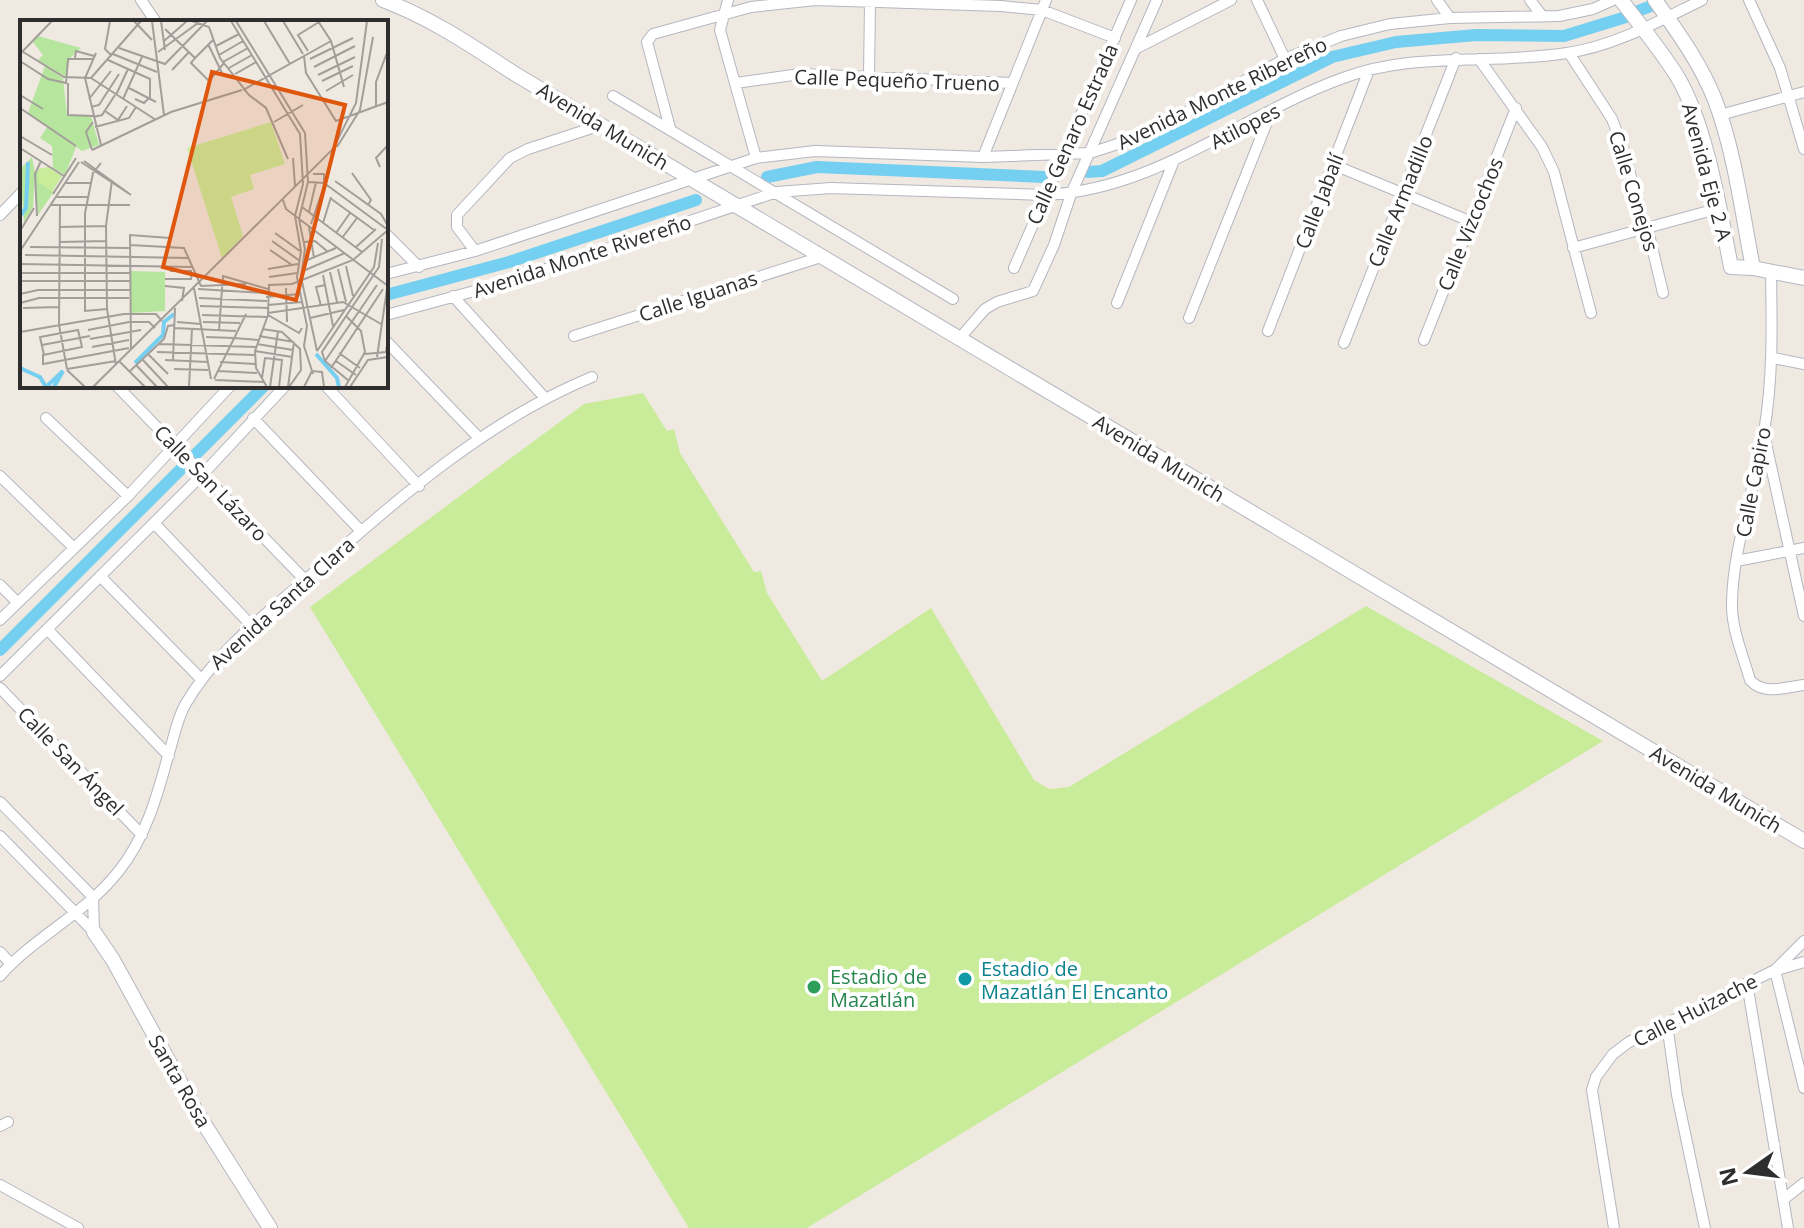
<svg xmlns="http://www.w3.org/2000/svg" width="1804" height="1228" viewBox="0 0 1804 1228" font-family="'Open Sans',sans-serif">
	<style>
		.pitch { fill: #c9ec9a }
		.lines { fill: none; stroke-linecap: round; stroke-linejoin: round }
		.canal { stroke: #75cff0; stroke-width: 12 }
		.street-casing { stroke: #b4b7c1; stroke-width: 12 }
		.secondary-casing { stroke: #b4b7c1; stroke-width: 16 }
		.street { stroke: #fff; stroke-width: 10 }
		.secondary { stroke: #fff; stroke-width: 14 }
		.culture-dot { fill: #0f9aa8; stroke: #fff; stroke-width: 3 }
		.leisure-dot { fill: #2e9e5b; stroke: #fff; stroke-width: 3 }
		.labels { text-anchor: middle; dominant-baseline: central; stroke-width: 8; stroke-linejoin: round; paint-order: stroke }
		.street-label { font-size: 20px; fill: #2e2e2e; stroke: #fff }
		.culture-label { font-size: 20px; fill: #0d838f; stroke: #fff; text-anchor: start }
		.leisure-label { font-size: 20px; fill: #27864d; stroke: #fff; text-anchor: start }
		.inset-river { fill: none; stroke: #75cff0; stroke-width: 4 }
		.inset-road { fill: none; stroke: #a29e99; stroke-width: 2 }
		.view { fill: #df570e; fill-opacity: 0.15; stroke: #df570e; stroke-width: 4 }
		.inset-edge { fill: none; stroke: #2e2e2e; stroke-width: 4 }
	</style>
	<rect width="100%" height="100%" fill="#efe9e1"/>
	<path class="pitch" d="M643,393L667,431L674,429L680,453L754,572L761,571L767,593L822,681L931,608L1034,780L1049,789L1069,787L1366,606L1603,741L807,1228H689L310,607L584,404Z"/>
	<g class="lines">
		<path class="canal" d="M1638,11L1651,6
			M1088,172L1102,171L1332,57L1396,42L1476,35L1564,36L1626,17
			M767,177L817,167L1044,177
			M386,295L509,262L696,200
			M0,650L264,386"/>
		<g class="street-casing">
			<path id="street" d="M141,0L156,22
				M728,0L720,30L756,158
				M1257,0L1285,59
				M1437,0L1450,18
				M1530,0L1543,17
				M1749,0L1780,68L1804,149
				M1137,48L1231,0
				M1569,53L1612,119L1624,151L1643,221L1648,230L1663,293
				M1479,59L1542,147L1554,172L1591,313
				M869,76L870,1
				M736,83L800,74L1011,83
				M613,96L953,299
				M1720,115L1804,92
				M670,128L647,42L653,34L751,7L816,0L1001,6L1042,10L1115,38
				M983,157L1046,0
				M1334,165L1472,222
				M0,215L22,192
				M386,234L419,267
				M1573,248L1720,208
				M475,251L457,227V215L510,158L528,149L601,125
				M1014,268L1131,0
				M1771,272C1772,327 1773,379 1764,432C1755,488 1733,547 1732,602C1731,628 1743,655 1750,680C1764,696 1785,687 1804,685
				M386,274L475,251L756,158L815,151L983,157L1090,153L1142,136L1285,59L1341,36L1390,24L1450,18L1559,16L1593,9L1613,0
				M453,296L544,397
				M1117,303L1173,163
				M386,315L504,283L777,192L831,188L1045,195C1157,190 1241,115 1343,78C1415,51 1492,65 1567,53C1615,46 1659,21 1702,0
				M1189,318L1271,112
				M1268,331L1369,70
				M574,336L821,257
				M959,339L985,309L997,302L1033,291L1054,245L1071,194L1157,0
				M1424,340L1516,108
				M386,341L479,438
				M1344,343L1456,58
				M1773,358L1804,364
				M117,386L305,580
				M326,386L419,486
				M46,418L128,496
				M253,418L361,531
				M1765,439L1804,616
				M0,476L74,548
				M154,523L252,626
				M1736,561L1804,548
				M100,576L201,679
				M0,585L17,602
				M0,620L128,496L230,386
				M47,629L169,756
				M0,676L203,474L285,386
				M0,688L142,835
				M0,802L93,897L94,932
				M0,836L94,932
				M0,952L11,964
				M1775,970L1804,1088
				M1777,970L1804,962
				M0,976C35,936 85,914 118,872C145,839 157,797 168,756C174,739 176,721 185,705C215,652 266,614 311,575C397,500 485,421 592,377
				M1747,983L1788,1228
				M1667,1024L1677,1095L1705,1228
				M0,1126L8,1122
				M0,1185L78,1228
				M1784,1199L1804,1183
				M1614,1228L1592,1090L1596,1077L1613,1054L1629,1042L1775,970L1804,941"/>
		</g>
		<g class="secondary-casing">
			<path id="secondary" d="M383,0C431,18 472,46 515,74L1804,841
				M1621,0C1640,25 1660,49 1677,76C1706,124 1720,211 1731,267L1753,268L1804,278
				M1655,0C1677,31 1701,64 1715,100C1735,153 1742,212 1753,268
				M94,932L113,960L196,1111L270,1228"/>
		</g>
		<use href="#street" class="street"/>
		<use href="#secondary" class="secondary"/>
	</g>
	<circle class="culture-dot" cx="965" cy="979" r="8"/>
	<circle class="leisure-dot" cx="814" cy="987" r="8"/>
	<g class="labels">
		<g class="street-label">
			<text transform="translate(897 80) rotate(2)">Calle Pequeño Trueno</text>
			<text transform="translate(1222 93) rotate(-26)">Avenida Monte Ribereño</text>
			<text transform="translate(603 126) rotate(31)">Avenida Munich</text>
			<text transform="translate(1245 126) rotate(-27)">Atilopes</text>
			<text transform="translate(1072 134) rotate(-66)">Calle Genaro Estrada</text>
			<text transform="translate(1707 172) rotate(75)">Avenida Eje 2 A</text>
			<text transform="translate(1634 191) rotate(73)">Calle Conejos</text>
			<text transform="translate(1319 201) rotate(-69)">Calle Jabalí</text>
			<text transform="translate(1400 201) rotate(-68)">Calle Armadillo</text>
			<text transform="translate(1470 224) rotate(-68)">Calle Vizcochos</text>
			<text transform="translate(582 256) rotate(-18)">Avenida Monte Rivereño</text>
			<text transform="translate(698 296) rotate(-18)">Calle Iguanas</text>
			<text transform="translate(1159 458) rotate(31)">Avenida Munich</text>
			<text transform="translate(1753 482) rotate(-79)">Calle Capiro</text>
			<text transform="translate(211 483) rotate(46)">Calle San Lázaro</text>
			<text transform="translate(282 603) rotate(-42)">Avenida Santa Clara</text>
			<text transform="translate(71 761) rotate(46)">Calle San Ángel</text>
			<text transform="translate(1716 789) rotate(31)">Avenida Munich</text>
			<text transform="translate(1695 1010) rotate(-27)">Calle Huizache</text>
			<text transform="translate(180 1081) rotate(60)">Santa Rosa</text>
		</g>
		<g class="culture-label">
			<text x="981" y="968">Estadio de<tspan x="981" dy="23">Mazatlán El Encanto</tspan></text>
		</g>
		<g class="leisure-label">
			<text x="830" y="976">Estadio de<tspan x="830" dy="23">Mazatlán</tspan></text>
		</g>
	</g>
	<g transform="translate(20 20)">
		<rect width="368" height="368" fill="#efe9e1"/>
		<path d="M18,16L61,28L50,38L46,57L18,40L23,35L13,22ZM25,46L43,58L47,95L71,96L79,125L62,131L8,93ZM27,107L56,127L45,155L33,148L32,126L20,118ZM12,137L15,153L28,147L33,173L18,195L15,155L13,187L4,202L0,149ZM110,251L145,252V291L110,293Z" fill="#b6e59e"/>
		<path d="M251,102L265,144L230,155L234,169L211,177L223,216L202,238L167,128ZM28,147L42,156L32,172L18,162V149Z" fill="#c9ec9a"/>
		<path class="inset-river" d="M0,196L6,188L8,142M296,334L317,358L319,367M115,343L143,315L144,302L154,294M0,348L20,357L26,367L43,351L34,367"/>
		<path class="inset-road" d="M90,1L85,29L92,36M114,1L132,20M132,1L144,95M141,1L145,30M172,1L189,7L200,38L229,75L246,88L268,139M211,1L280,114L283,164L275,196L281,231L277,257L287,306L284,326L293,354M216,1L285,113L288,162L279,199L285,229L281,257L297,331M244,1L270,44M263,1L283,34M298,1L311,21L324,67M145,9L175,38L194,19M144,21L167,1M188,24L203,55M196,26L219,14M99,28L145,44L187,1M0,30L44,57L71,58L121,1M288,31L278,15L299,2M138,32L178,3M76,33L65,58L81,125M0,34L32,1M93,34L137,52M199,35L223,21M284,36L286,53L316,101L368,82M55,38L56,31L74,36M175,38L171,43L189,61L204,43M290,39L333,18M88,40L130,59V77L124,83L115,79M0,41L28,59L46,63L48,39H73M203,42L228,28M294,47L335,26M209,48L232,35M152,50L169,32M215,54L236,42M298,55L335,37M71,58L136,100M302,61L333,46M48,63V95L73,96M109,68L136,82M223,70L311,21M306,71L333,55M0,75L23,89M96,75L108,49M69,79L91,51M103,79L122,37M71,87L79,85L99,54M356,87V62L368,30M0,88L56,126M85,91L98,100L107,86M73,97L82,95L95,75M254,102L283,85M75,107L109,98L116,87M0,116L32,135M317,127L340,90L353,17M0,128L44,156M72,130L66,112L73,102M72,130L151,92L222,70M273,138L275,166M61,142L111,175L64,141M81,143L73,153L65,193V291L87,289M360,147L356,138L368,125M332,153L351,180L348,185M92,160L86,206L87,289L96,345M315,161L361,194L368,206M288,162L304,163L368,210M45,163H71M33,174L56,138M36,177H68M310,178L354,210M263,180L266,189L368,266M30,185H110M40,186L39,305L47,349M282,187L342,232M289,192L296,162M17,196L15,154L21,141M303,203L311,177M291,204L304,166V154H293M39,207L86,206M289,207L294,238M0,211L14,188M255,213L280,231M316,213L330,193M322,218L337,198M252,221L280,241M40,222L87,221M284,222L295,221L307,231M110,225L164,228L181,266M10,227L110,228M336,227L356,209M250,230L272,245M0,231L59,142M5,235L169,238M285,241L316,228M0,244L172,247M147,246L151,251H172M326,246L333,276M248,249L278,244M318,249L326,282M283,251L325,233M310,252L317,282M0,253H110M303,255L313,306M249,257L277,253M145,259H171L172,252M0,261H110M145,266L164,268L162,281M181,266L226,264M174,268L191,359M266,268L267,302M178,269L246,273M0,274L18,270H110M246,277L280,274M179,278L247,281M0,283L19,278H109M248,285L282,282M180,286L248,288M301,286L296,267L305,265M3,288L39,287M248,293L323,282L361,304M182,295L247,297M248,295L279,313L282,308M290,298L324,290M157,302L181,304M183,302L220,303M154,308L216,311M172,309L169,367H175M242,309L262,312L280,329L281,350L269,367M68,310L109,302H129L135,308M199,310L203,256L248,269M0,312L104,294H136L142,301M239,316L274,322M186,317L213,318M214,318L238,320M70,319L121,310M139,324L236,327M237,324L273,330M22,325L70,316M72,327L109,320M111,330L110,215L150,218M235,331L272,337M297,331L354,247L358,223M137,332L235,335M319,333L340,348M128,334L148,354M345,334L366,332L368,317M24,335L20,317L58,310L62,327L23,335V344L109,328M357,337L367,269M122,339L148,367M145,340L188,342M153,340L155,288M99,341L125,367M305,341L302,332L359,247L362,219M305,341L357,265M305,341L329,361M316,341L336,355M200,342L235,344M116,345L137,367M311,348L363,269M47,349L96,341M154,349L188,350M47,350L65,367M110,351L144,319L148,306L155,305M198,351L237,353M242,358L245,338L262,340L259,367M194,359L226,294M195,360L244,362M73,367L313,129L336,83L347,1M247,367L236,348L235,331L248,295L249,265L272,264L333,240L368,210M250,367L258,311M268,367L274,322M284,367L292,351L302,352L304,367M325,367L345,332L341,311L326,296M330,367L348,340L368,337"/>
		<path class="view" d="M192,52L325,85L276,280L143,247Z"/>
		<rect width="368" height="368" class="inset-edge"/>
	</g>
	<g transform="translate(1748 1172) rotate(256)" stroke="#ffffff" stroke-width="6" paint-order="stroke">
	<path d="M0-6L14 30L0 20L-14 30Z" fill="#2e2e2e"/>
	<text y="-12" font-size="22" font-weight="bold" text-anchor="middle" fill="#2e2e2e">N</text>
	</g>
</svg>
